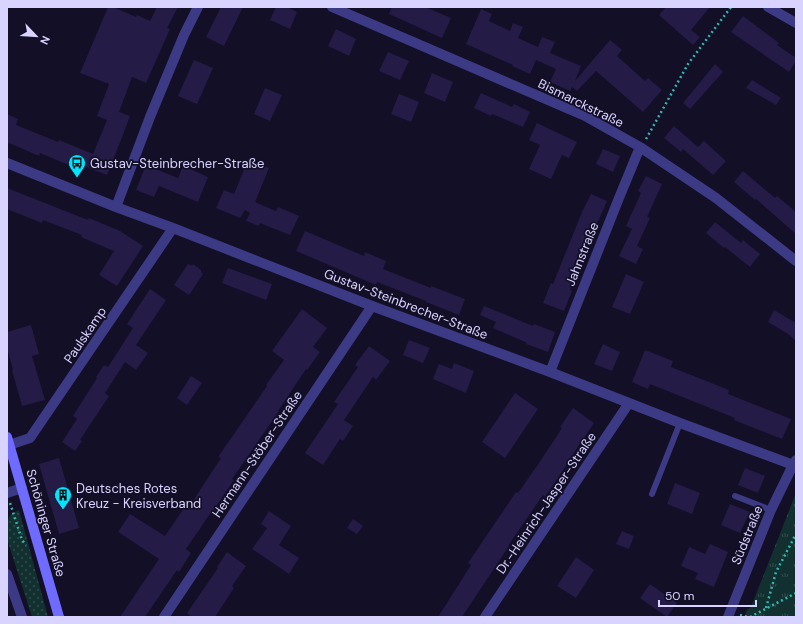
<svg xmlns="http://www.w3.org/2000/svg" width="803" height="624" viewBox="0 0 803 624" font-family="'DM Sans',sans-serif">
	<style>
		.grass { fill: url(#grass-dots) }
		.park { fill: url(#park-tufts) }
		.building { fill: #241b47 }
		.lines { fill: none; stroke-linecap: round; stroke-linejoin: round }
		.path { stroke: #2fb8b0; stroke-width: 2.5; stroke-dasharray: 2 3; stroke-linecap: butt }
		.lane { stroke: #3d3a85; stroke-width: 6 }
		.street { stroke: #3d3a85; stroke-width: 10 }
		.secondary { stroke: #6f6bff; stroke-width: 10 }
		.labels { text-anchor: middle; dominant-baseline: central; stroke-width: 3.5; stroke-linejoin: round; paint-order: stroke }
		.street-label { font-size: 13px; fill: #d9d4ff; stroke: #130f26 }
		.poi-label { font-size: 13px; fill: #d9d4ff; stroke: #130f26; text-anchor: start }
	</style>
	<defs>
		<pattern id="grass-dots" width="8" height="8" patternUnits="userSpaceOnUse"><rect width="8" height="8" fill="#12302f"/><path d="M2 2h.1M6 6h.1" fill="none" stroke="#344d4e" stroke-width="1.8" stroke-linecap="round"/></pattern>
		<pattern id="park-tufts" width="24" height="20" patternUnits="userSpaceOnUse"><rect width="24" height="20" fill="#12302f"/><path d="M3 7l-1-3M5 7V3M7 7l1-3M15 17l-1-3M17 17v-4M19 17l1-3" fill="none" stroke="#344d4e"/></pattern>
	</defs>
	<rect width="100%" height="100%" fill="#130f26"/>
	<path class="grass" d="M19,510L48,617H32L7,539V522L11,514Z"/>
	<path class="park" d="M796,493V617H744L747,610L751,607Z"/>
	<path class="building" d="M108,7H113L136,17L137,15L150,21L157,7H178L167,28L170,29L146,83L132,77L119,112L130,116L121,140L107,175L73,162L71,166L40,153L39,156L9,143L7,146V114L18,119L16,125L58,142L59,140L93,154L107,120L97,116L109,84L80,73Z
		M221,7H243L224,46L206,37Z
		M276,7H287L297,12L290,29L270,20Z
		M392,7H425L451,18L442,38L389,14Z
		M666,7H710L691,30L700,37L693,45L659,15Z
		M481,9L492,14L489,21L510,31L513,23L523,27L518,38L538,47L542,37L555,42L550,53L581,66L575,81L610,40L622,50L617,56L645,81L648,78L662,90L643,112L596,71L577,91L572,87L570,91L550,82L556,69L536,60L530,74L512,66L513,65L466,44Z
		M743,16L779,43L777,45L796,58V61L789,72L731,32Z
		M336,29L356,39L349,56L328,46Z
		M388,52L409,61L400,80L379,71Z
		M194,60L213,68L197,104L178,96Z
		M715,64L723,72L690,109L683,103Z
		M432,73L453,82L445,102L424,93Z
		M752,80L781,98L776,105L746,88Z
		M265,88L282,95L270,121L254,114Z
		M481,93L512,107L514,104L530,112L523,127L492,114L491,116L474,108Z
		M399,94L419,102L411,122L391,114Z
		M537,123L577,142L569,158L562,155L551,179L529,169L540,145L529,140Z
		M674,126L698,147L704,141L726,161L713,175L683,149L681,152L664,138Z
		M603,149L620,156L613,172L596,164Z
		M248,160L269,168L255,202L276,211L278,207L299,216L290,235L260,223L259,226L246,221L250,213L245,210L240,218L216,208L224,190L234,194Z
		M146,165L178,178L183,166L208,177L198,202L159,186L154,197L136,190Z
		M743,171L775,198L777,196L796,212V234L756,199L755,200L734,182Z
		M646,176L662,184L647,217L650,218L637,246L643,249L636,264L619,256L632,229L626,226L641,193L638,191Z
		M7,188L88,220L89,218L120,231L143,246L117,286L99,275L114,251L81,237L82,235L43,220L42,223L7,209Z
		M591,194L607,201L594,231L570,290L572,291L564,311L543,303L551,283L553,284L582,212Z
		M715,222L741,243L743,240L760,254L750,267L725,247L724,248L706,233Z
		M305,231L364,256L365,252L386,261L383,269L431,288V286L465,299L459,315L426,302V301L377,282L376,285L296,251Z
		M188,264L192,266L193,264L201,270V272L203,274L189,295L174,285Z
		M228,268L272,284L266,300L222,283Z
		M626,274L644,282L630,314L612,307Z
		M150,289L166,300L136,345L148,353L136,370L125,362L105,393L109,396L80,440L82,441L75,451L62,442L77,419L73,416L97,378L96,377L104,365L108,367L133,328L127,324Z
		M484,306L533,326L534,324L555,332L548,352L526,344L527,343L493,328L496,322L480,315Z
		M302,309L327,328L313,347L320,352L307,370L306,369L278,411H279L232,479L234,480L223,496L213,511H212L186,549L191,553L179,572L177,570L145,617H120L159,559L118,532L130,514L165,536L184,508L187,510L221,458L218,457L267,386L266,385L284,360L272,351Z
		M774,310L796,323V341L788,334L768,322Z
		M31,325L39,354L32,356L45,400L22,406L12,370H13L7,347V332Z
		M409,340L430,348L423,363L403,355Z
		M603,344L620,352L612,371L594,364Z
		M369,346L390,361L376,380L373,377L344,420L353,426L343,441L340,439L323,465L305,453L338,404L334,402L358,367L355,365Z
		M645,350L673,361L671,367L729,390L728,394L791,419L782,439L734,420L735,418L650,384L648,389L632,382Z
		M454,363L474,371L466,393L433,379L439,364L452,369Z
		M191,376L202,383L187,405L177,398Z
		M515,393L538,409L505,458L482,442Z
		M573,408L594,423L573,454H574L545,497L543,495L508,546H509L462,617H438L471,565L468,563L516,492L518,493L539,463L562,428L560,427Z
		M59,458L79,528L59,534L39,464Z
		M745,468L765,476L758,493L738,485Z
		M675,483L700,493L692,514L667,504Z
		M730,504L750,512L740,533L721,525Z
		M269,511L291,526L279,545L299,558L289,574L252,549L267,528L261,524Z
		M353,519L363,526L357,534L347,528Z
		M622,531L634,536L629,549L616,544Z
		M710,544L728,552L714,587L695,579L698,573L681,566L689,547L705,554Z
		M227,552L246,566L232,586L234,588L215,617H192L187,613L218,568L217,567Z
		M576,557L594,570L576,598L557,586Z
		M650,584L677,603L667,617L640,598Z"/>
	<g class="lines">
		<path class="path" d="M646,139L650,132L688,64L731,7
			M10,503L22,540L26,545
			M766,608L776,572L796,534
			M740,615L748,617
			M750,617L796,593"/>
		<path class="lane" d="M652,494L680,423
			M735,496L771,510"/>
		<path class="street" d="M332,7L585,116L640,147L716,198L796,261
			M768,7L796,23
			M7,163L116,207L173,228L372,306L550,372L680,423L796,466
			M116,207L150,117L184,35L198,7
			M550,372L619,198L640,147
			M9,445L30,438L173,228
			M7,493L22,488
			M7,574L22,617
			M164,617L372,306
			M485,617L629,403
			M728,617L771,510L793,465L796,460"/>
		<path class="secondary" d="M7,437L59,617"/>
	</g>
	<defs>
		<g id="bus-pin" transform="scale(0.9)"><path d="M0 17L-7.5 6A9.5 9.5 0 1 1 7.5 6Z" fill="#00e5ff" stroke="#130f26"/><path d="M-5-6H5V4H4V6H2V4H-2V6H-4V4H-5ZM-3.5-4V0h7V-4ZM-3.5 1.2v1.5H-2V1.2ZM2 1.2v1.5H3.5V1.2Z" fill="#111"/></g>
		<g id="building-pin" transform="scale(0.9)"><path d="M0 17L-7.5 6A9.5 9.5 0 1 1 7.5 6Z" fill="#00e5ff" stroke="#130f26"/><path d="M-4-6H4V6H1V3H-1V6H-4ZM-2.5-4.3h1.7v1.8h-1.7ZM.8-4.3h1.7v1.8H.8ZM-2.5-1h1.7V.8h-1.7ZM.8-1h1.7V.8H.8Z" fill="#111"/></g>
	</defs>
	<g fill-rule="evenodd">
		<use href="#bus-pin" x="77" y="163"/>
		<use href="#building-pin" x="63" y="495"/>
	</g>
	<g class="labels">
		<g class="street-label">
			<text transform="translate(581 103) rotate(26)">Bismarckstraße</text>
			<text transform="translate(582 254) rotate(-68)">Jahnstraße</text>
			<text transform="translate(406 304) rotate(21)">Gustav-Steinbrecher-Straße</text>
			<text transform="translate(85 335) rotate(-56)">Paulskamp</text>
			<text transform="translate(257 454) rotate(-56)">Hermann-Stöber-Straße</text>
			<text transform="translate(546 503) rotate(-56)">Dr.-Heinrich-Jasper-Straße</text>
			<text transform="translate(46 523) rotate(74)">Schöninger Straße</text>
			<text transform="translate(747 535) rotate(-68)">Südstraße</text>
		</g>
		<g class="poi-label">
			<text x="90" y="163">Gustav-Steinbrecher-Straße</text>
			<text x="76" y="488">Deutsches Rotes<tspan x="76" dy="15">Kreuz - Kreisverband</tspan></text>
		</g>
	</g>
	<rect width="803" height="624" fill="none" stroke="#d9d4ff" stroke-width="16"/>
	<g transform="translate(36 36) rotate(115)" stroke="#130f26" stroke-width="3" paint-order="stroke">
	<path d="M0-3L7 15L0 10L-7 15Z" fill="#d9d4ff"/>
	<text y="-6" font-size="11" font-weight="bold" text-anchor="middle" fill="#d9d4ff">N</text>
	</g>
	<path d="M659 600v6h97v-6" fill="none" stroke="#d9d4ff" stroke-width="2"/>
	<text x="665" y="600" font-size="12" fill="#d9d4ff" stroke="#130f26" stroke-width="3" paint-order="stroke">50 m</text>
</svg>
